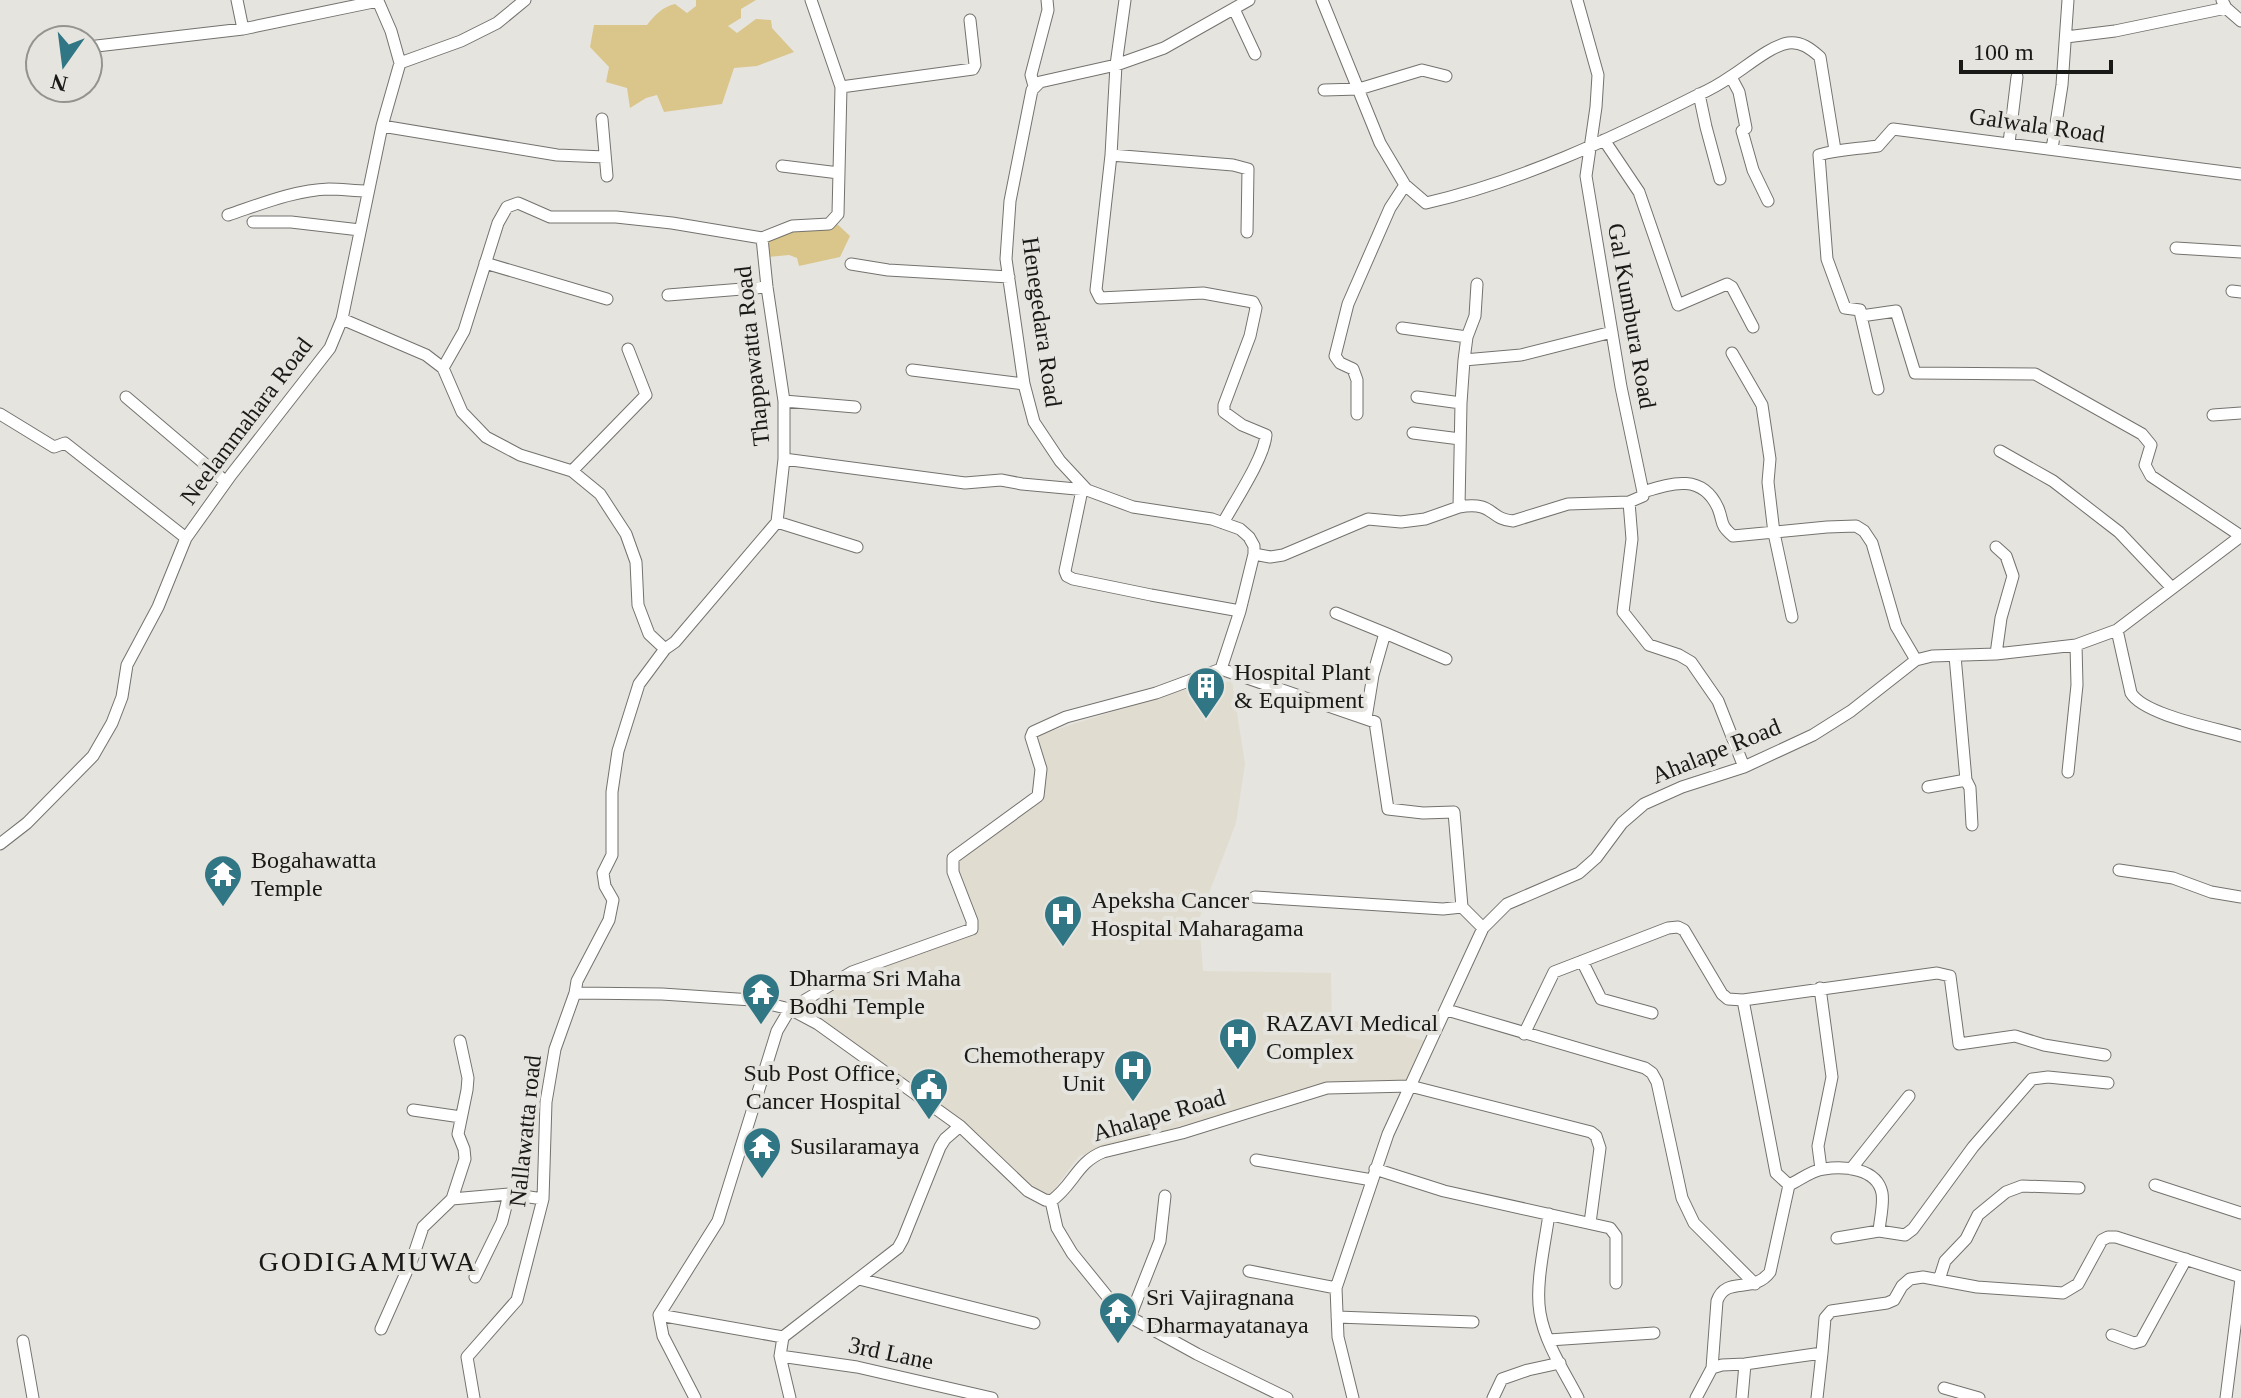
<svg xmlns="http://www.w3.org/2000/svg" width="2241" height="1398" viewBox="0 0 2241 1398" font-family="Georgia,serif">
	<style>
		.built { fill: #e0dccf }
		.green { fill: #dac68b }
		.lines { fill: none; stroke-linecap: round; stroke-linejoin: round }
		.minor-casing { stroke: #74726e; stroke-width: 13 }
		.minor { stroke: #fff; stroke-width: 11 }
		.labels { text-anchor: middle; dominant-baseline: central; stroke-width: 8; stroke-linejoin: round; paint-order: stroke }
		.street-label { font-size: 24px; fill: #191917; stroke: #e6e4df }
		.poi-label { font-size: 24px; fill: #191917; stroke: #e6e4df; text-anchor: start }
		.quarter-label { font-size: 28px; letter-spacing: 2px; fill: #191917; stroke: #e6e4df }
	</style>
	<rect width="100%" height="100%" fill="#e6e4df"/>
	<path class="built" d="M1232,681L1245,764L1236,823L1199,919L1203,971L1331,973L1332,1020L1407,1024L1406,1037L1427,1041L1407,1083L1324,1084L1079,1156L1048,1198L1032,1193L857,1046L804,1006L874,965L976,921L959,872L960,859L1044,797L1045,765L1038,740L1039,735L1175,692Z"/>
	<path class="green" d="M696,0H756L741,9V18L728,26L737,33L756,19L771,20L772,28L794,52L757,66L734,68L722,104L664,112L657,95L646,98L630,108L627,88L606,82L609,67L590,47L594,25H647C655,15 662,7 675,4L687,13L696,6Z
		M836,223L850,236L840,257L799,266L797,258L789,255L768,257V241L795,228Z"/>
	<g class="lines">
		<g class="minor-casing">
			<path id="minor" d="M237,0L243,29
				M811,0L841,87
				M1125,0L1116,65L1111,155L1096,290L1100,298L1203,293L1253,302L1256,308L1250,336L1224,405V412L1242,425L1266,435C1264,458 1235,501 1223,523
				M1322,0L1380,143L1405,185L1426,203C1521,181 1611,139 1698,95C1709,90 1720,84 1730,77C1745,68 1770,46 1788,43C1801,41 1811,49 1820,57L1835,150
				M1577,0L1598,75L1596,107L1586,176L1621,387L1643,492
				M2222,0L2226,8L2241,21
				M1234,9L1255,54
				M2066,37L2115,31L2226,8
				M88,47L243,29L378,1L391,31L400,63
				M1731,77L1739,92L1746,128L1742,131L1753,170L1768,201
				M1034,86L1031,75L1048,10L1047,0
				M1324,90L1359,89L1422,70L1446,76
				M1699,94L1706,127L1720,179
				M602,119L607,176
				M382,126L557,155L605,157
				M1604,140L1639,192L1678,305L1727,284L1732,287L1753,327
				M2009,143L2017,77
				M2052,149L2062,85L2068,0
				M1111,155L1233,165L1248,169L1247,232
				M782,166L839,173
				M228,215C261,204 295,190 329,189C342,189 355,191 368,191
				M253,222H291L360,230
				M2176,248L2241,252
				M485,263L607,299
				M851,264L888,270L1009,277
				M1477,284L1475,316L1467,337L1464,360L1461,403L1459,507C1495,501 1488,519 1513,521L1568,504L1629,502L1643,496V492C1672,483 1702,473 1718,508C1724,523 1719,524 1733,536L1827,527L1856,526L1864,531L1872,543L1896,626L1916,660
				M2232,291L2241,292
				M668,295L767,287
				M1861,316L1878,389
				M342,319L426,355L443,368L462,412L486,437L520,455L572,471L600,494L626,534L636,562L638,605L649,634L665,649L675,642L777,522L784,459
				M1402,328L1467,337
				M1732,353L1762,405L1770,459L1768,482L1774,533L1792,617
				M1464,360L1521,355L1612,332
				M443,368L464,331L498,223L507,207L518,203L550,217H616L672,223L762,238
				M912,370L1024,384
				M126,397L226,482
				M1417,397L1461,403
				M784,401L855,407
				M0,414L54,447L65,443L186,538
				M1357,414V380L1353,369L1340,363L1335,356L1348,304L1390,208L1405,185
				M2213,415L2241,413
				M1413,433L1460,439
				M2000,451L2053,481L2119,532L2172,588
				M572,471L646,395L628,349
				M1082,490L1065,571L1067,576L1073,579L1151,595L1240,611
				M1087,490L1060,461L1034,422L1024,384L1006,259L1010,201L1032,90L1040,82L1116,65L1164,48L1249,0
				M1629,502L1632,539L1623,612L1649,645L1679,655L1691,662L1718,701L1744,767
				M777,522L857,547
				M2241,536L2151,476L2145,465L2151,445L2142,434L2035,374L1915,373L1896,311L1861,316L1860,310L1845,308L1827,259L1819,155C1838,149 1858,149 1878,146L1893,129L2241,174
				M1254,554L1270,557L1283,555L1368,519L1401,522L1425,519L1459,507
				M1336,613L1385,633
				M2117,630L2131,693C2144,715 2215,728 2241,736
				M1996,654L2001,618L2013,576L2006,556L1996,547
				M1955,656L1966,780L1970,788L1972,825
				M1221,669L1375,722L1388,809L1423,813L1454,812L1462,907L1483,928
				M1366,718L1373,675L1385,633L1446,659
				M2068,772L2077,685L2076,645
				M1928,787L1966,780
				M0,844L27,823L93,756L112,723L122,697L127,665L158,607L186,538L231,475L330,348L342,319L382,126L400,63L461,41L497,23L525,0
				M2119,870L2173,878L2211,892L2241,897
				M1255,897L1443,909L1462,907
				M1582,961L1601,999L1652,1013
				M1820,988L1832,1077L1818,1146L1821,1169
				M575,993L662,994L752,1000L790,1009L818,1024L960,1126L1028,1191L1045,1200L1051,1201C1073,1186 1077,1162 1103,1152L1182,1133L1327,1088L1410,1086L1591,1132L1596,1136L1600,1148L1590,1223
				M1743,1000L1937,973L1950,976L1959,1044L2015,1036L2044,1045L2105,1055
				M1447,1010L1645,1068L1652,1073L1657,1082L1682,1198L1694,1223L1755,1284
				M1524,1034L1554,972L1668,928L1678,927L1684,930L1722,994L1728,999L1743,1000L1776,1173L1789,1185
				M413,1110L461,1117
				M1256,1160L1372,1180
				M1375,1169L1444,1191L1610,1228L1616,1236V1283
				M1851,1169L1909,1096
				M2155,1185L2241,1213
				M452,1199L465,1159L464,1149L458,1134L467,1090L468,1078L460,1041
				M1051,1201L1057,1228L1072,1253L1119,1311L1197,1354L1287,1398
				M1549,1214C1545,1244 1535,1285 1540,1313C1545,1343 1564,1371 1578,1398
				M1837,1238L1879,1231L1905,1235L1913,1229L1973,1147L2032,1079L2048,1077L2108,1083
				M1249,1271L1336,1288
				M475,1277L502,1222L509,1194
				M859,1279L1034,1323
				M1939,1280L1945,1261L1966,1239L1978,1215L2006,1192L2022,1186L2079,1188
				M659,1315L783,1337
				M1130,1317L1160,1241L1165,1196
				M1337,1317L1473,1322
				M381,1329L413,1257L423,1227L452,1199L509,1194L543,1199
				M2112,1335L2134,1343L2141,1341L2186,1259
				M1549,1340L1654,1333
				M23,1341L33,1398
				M1822,1353L1825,1318L1831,1311L1887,1303L1894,1300L1902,1286L1910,1279L1923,1277L1977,1287L2063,1293L2078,1284L2102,1240L2108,1237H2116L2241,1277
				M780,1356L857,1367L992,1398
				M1712,1368L1717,1301C1726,1275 1753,1295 1770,1272L1789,1185C1800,1180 1812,1170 1824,1169C1844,1166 1877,1168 1882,1193C1884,1204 1880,1219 1879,1231
				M1944,1388L1979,1398
				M474,1398L467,1357L517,1300L543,1199L546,1102L555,1049L575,993L577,981L609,920L613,900L605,886L603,873L612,855V792L618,751L639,684L665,649
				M695,1398L663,1336L659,1315L718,1221L777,1031L790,1009L852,972L972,929V921L953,872V858L1038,796L1041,769L1031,737L1033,732L1066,717L1156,693L1221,669L1240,611L1254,554V546L1249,537L1240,529L1212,519L1133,507L1087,490L1022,484L1001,480L965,483L784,459V401L767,287L762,238L792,226L829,224L838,214L841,87L973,69L975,65L970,20
				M790,1398L780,1356L783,1337L898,1248L903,1239L940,1147L945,1139L960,1126
				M1353,1398L1338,1337L1336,1288L1388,1134L1483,928L1507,904L1579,873L1596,858L1622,823L1644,804L1682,787L1744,767L1813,735L1851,711L1916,660L1932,656L1996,654L2076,645L2117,630L2241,536
				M1493,1398L1502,1379L1528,1370L1560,1363
				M1696,1398L1712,1368L1722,1365L1745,1364L1822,1353L1817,1398
				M1742,1398L1745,1364
				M2226,1398L2241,1279"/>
		</g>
		<use href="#minor" class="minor"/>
	</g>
	<defs>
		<g id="building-pin" transform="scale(2)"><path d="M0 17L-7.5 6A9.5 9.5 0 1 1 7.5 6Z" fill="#317684" stroke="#e6e4df"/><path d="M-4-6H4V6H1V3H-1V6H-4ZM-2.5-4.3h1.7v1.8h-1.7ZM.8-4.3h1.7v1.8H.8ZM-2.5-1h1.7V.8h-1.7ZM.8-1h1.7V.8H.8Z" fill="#fff"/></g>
		<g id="temple-pin" transform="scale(2)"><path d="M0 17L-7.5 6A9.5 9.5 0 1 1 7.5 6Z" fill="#317684" stroke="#e6e4df"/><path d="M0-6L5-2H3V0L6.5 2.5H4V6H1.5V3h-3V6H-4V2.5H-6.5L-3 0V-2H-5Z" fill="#fff"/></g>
		<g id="hospital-pin" transform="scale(2)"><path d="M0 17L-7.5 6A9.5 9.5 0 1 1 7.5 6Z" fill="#317684" stroke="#e6e4df"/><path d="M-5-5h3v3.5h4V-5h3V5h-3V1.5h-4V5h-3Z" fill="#fff"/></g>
		<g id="civic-pin" transform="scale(2)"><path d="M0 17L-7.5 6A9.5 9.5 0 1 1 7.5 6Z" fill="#317684" stroke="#e6e4df"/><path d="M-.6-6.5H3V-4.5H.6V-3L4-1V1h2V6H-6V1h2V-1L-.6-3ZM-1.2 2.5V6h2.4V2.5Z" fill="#fff"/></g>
	</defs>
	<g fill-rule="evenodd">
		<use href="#building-pin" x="1206" y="686"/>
		<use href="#temple-pin" x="223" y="874"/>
		<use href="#hospital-pin" x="1063" y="914"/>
		<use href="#temple-pin" x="761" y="992"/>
		<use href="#hospital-pin" x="1238" y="1037"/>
		<use href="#hospital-pin" x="1133" y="1069"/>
		<use href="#civic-pin" x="929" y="1087"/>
		<use href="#temple-pin" x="762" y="1146"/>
		<use href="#temple-pin" x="1118" y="1311"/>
	</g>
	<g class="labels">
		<g class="street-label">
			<text transform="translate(2037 125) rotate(8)">Galwala Road</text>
			<text transform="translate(1632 316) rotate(80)">Gal Kumbura Road</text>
			<text transform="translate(1042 322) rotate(82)">Henegedara Road</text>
			<text transform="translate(752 356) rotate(-96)">Thappawatta Road</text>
			<text transform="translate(246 421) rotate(-53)">Neelammahara Road</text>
			<text transform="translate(1716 751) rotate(-22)">Ahalape Road</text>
			<text transform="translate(1159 1115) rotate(-16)">Ahalape Road</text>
			<text transform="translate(525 1131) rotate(-84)">Nallawatta road</text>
			<text transform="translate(891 1353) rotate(12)">3rd Lane</text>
		</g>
		<g class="poi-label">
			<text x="1234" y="672">Hospital Plant<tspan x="1234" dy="28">&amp; Equipment</tspan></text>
			<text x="251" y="860">Bogahawatta<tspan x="251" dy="28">Temple</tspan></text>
			<text x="1091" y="900">Apeksha Cancer<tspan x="1091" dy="28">Hospital Maharagama</tspan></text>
			<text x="789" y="978">Dharma Sri Maha<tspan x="789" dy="28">Bodhi Temple</tspan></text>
			<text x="1266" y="1023">RAZAVI Medical<tspan x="1266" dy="28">Complex</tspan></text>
			<text x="1105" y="1055" text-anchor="end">Chemotherapy<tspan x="1105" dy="28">Unit</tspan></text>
			<text x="901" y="1073" text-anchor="end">Sub Post Office,<tspan x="901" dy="28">Cancer Hospital</tspan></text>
			<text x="790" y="1146">Susilaramaya</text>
			<text x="1146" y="1297">Sri Vajiragnana<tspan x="1146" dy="28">Dharmayatanaya</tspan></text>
		</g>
		<g class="quarter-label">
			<text x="368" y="1261">GODIGAMUWA</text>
		</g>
	</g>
	<g transform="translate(64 64) rotate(194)"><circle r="38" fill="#e6e4df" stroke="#94938f" stroke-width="2"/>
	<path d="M0-6L14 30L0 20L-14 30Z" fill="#317684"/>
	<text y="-12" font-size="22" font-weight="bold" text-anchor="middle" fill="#191917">N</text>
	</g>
	<path d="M1961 60v12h150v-12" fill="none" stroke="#191917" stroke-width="4"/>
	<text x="1973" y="60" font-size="24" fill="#191917" stroke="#e6e4df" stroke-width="6" paint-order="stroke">100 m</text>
</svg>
